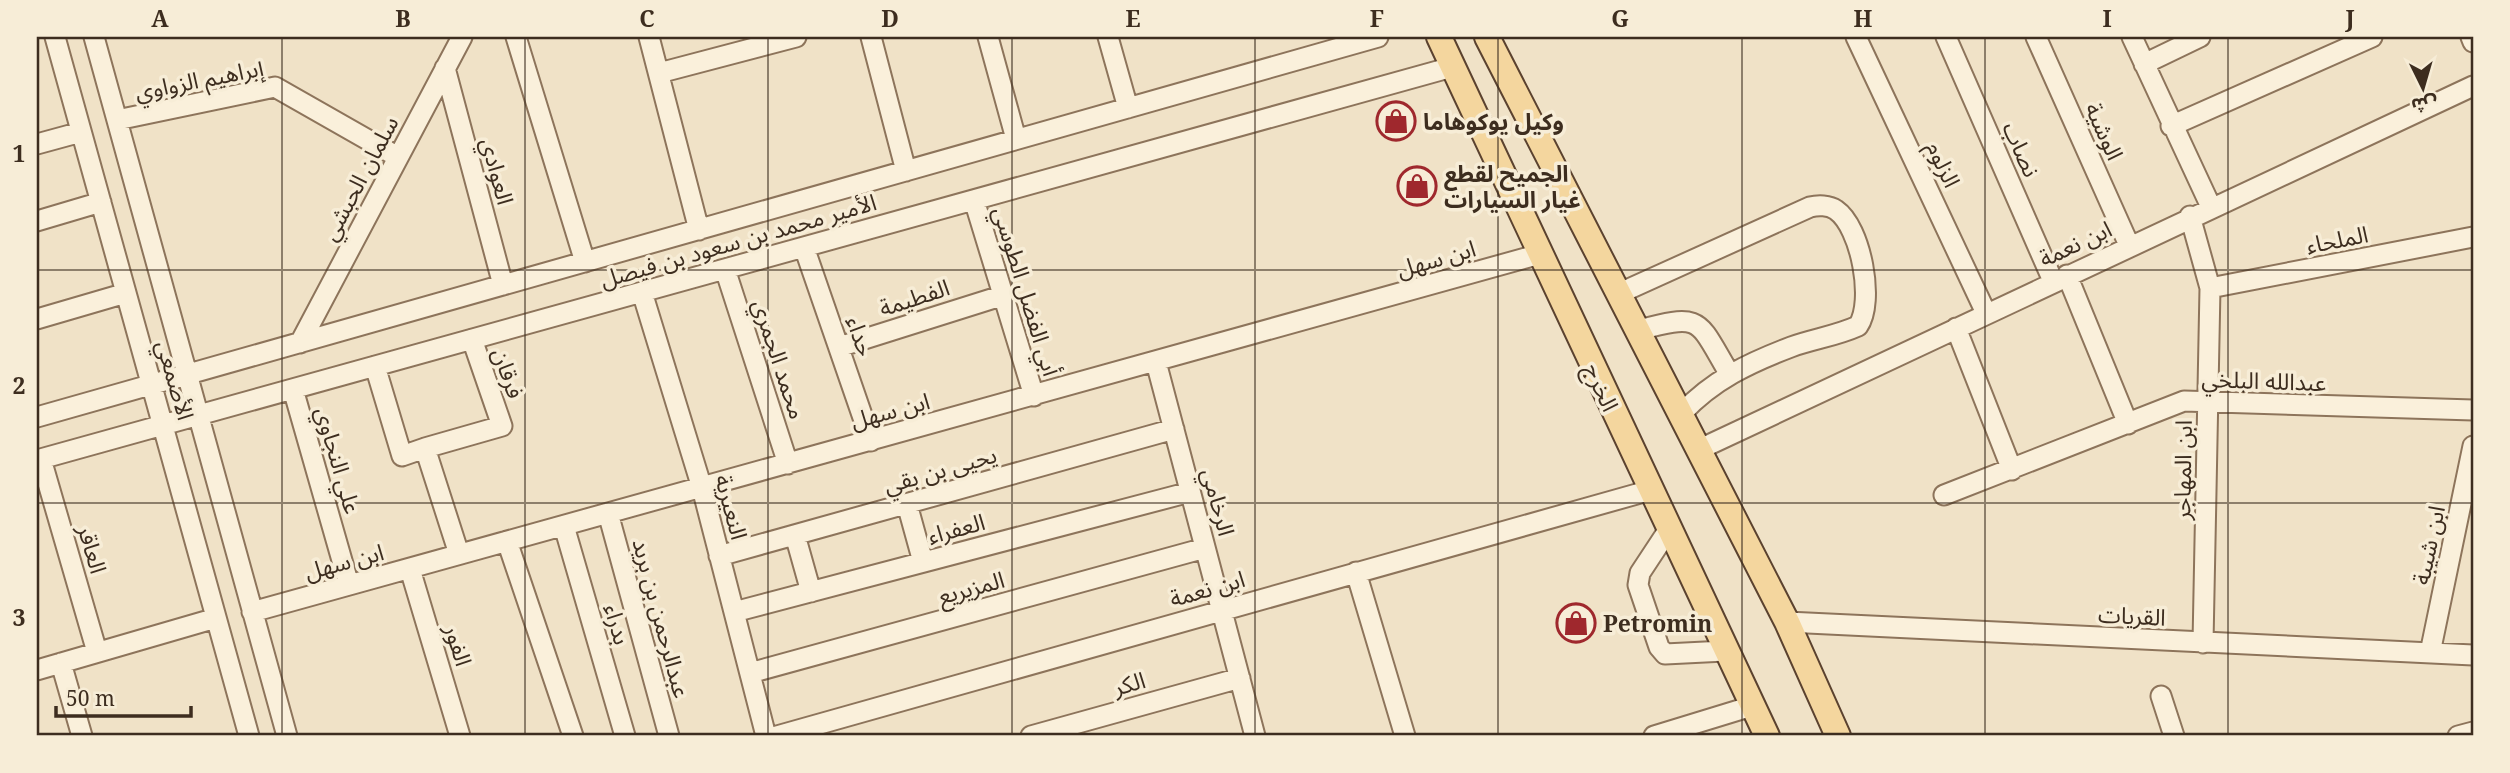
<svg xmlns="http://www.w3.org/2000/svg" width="2510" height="773" viewBox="0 0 2510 773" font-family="'Noto Serif','Noto Sans Arabic',serif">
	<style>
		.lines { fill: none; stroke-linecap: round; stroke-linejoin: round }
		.minor-casing { stroke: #8d745b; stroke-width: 23 }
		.major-casing { stroke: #5b422f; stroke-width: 28 }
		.minor { stroke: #faf0db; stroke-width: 19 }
		.major { stroke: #f4d69e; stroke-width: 24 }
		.grid { fill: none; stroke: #3d2d1f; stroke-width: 2; stroke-opacity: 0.55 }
		.labels { text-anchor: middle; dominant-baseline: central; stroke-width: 7; stroke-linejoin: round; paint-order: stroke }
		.street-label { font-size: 23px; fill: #3d2d1f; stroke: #f7edd7 }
		.poi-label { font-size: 23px; font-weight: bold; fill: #3d2d1f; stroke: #f7edd7; text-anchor: start }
		.neatline { fill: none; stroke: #3d2d1f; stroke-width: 2.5 }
		.grid-label { font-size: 23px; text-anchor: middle; font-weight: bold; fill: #3d2d1f }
	</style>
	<rect width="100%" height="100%" fill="#f0e2c7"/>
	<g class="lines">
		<g class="minor-casing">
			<path id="minor" d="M55,37L249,736
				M94,37L287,736
				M516,37L585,262
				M649,37L699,230
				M871,37L906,171
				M988,37L1016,139
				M1108,37L1128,108
				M1856,37L1986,313
				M1946,37L2053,281
				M2036,37L2129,245
				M2132,37L2211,207
				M2471,37L2473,42
				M2144,64L2200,37
				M445,68L503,285
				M659,73L796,37
				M117,120L275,87L398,157
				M2171,126L2372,37
				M37,144L81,132
				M974,200L1034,396
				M2190,216L2210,288L2203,643
				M37,221L101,202
				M804,247L871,441
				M725,269L788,464
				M2067,275L2128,424
				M2210,288L2473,237
				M642,292L702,488L766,736
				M1620,293L1810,207C1818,205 1829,205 1836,210C1861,227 1875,302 1858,326C1836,336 1813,339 1791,347C1749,363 1713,380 1682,413
				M37,319L126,293
				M1956,328L2012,470
				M1639,330C1703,313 1697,319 1729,373
				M300,343L462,37
				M839,347L1004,295
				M1156,362L1255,736
				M375,366L402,456L425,448
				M293,389L349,585
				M37,417L1378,37
				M1700,449L2473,86
				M41,459L97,652
				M37,460L1452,67
				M1944,495L2184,401L2473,410
				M907,504L923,562
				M608,513L669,736
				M564,526L625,736
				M1669,529L1640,573L1638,585L1659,647L1665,654L1725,651
				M795,535L811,592
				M507,541L573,736
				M459,554L425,448L502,426L472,339
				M719,556L1174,429
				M410,569L460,736
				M1356,572L1405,736
				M252,612L1540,254
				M734,612L1190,492
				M1787,622L2473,655
				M2430,653L2473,446
				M61,663L82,736
				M37,670L216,618
				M750,673L1205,548
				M2161,696L2174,736
				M777,736L1651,490
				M1031,736L1240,678
				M1654,736L1752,706
				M2458,736L2473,732"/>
		</g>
		<g class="major-casing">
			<path id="major" d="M1439,37L1767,736
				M1487,37L1787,622L1838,736"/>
		</g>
		<use href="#minor" class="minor"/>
		<use href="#major" class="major"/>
	</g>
	<path class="grid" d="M282,37V736M525,37V736M768,37V736M1012,37V736M1255,37V736M1498,37V736M1742,37V736M1985,37V736M2228,37V736M37,270H2473M37,503H2473"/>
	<defs>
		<g id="shop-ring" transform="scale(2.0125)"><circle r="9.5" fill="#f7edd7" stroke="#9f282d" stroke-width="1.5"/><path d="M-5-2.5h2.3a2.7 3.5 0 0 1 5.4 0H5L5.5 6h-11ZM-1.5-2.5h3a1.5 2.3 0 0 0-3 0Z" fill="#9f282d"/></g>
	</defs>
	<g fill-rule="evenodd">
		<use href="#shop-ring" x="1396" y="121"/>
		<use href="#shop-ring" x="1417" y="186"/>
		<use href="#shop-ring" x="1576" y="623"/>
	</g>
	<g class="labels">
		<g class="street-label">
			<text transform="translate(199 79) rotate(-11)">إبراهيم الزواوي</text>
			<text transform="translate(2105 131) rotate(66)">الوشية</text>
			<text transform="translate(2022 149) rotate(66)">نصاب</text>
			<text transform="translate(1944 164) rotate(65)">الزلوم</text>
			<text transform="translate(498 171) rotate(75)">العوادي</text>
			<text transform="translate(359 178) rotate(-62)">سلمان الحبشي</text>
			<text transform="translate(2337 239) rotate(-11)">الملحاء</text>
			<text transform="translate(738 240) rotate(-16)">الأمير محمد بن سعود بن فيصل</text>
			<text transform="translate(2075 243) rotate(-25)">ابن نعمة</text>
			<text transform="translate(1436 258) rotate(-16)">ابن سهل</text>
			<text transform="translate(1027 291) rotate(73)">أبي الفضل الطوسي</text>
			<text transform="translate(914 297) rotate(-18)">الفطيمة</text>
			<text transform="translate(861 336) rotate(71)">حداء</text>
			<text transform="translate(780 359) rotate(72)">محمد الجمري</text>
			<text transform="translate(509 373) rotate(71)">فرقان</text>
			<text transform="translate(176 380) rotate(74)">الأصمعي</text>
			<text transform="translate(2264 380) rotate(2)">عبدالله البلخي</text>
			<text transform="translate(1602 387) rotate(65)">الخرج</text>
			<text transform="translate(890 410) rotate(-15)">ابن سهل</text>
			<text transform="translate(339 460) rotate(74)">علي النجاوي</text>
			<text transform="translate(940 469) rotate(-16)">يحيى بن بقي</text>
			<text transform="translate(2182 470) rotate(-89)">ابن المهاجر</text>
			<text transform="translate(1219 502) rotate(75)">الرخامي</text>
			<text transform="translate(732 507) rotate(75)">النعيرية</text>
			<text transform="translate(956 528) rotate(-15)">العفراء</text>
			<text transform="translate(2428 545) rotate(-78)">ابن شيبة</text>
			<text transform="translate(93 549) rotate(74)">العاقر</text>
			<text transform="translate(344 561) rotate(-15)">ابن سهل</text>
			<text transform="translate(971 587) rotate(-15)">المزيريع</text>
			<text transform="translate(1207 588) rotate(-16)">ابن نعمة</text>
			<text transform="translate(2132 615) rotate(3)">القريات</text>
			<text transform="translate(662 618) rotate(75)">عبدالرحمن بن بريد</text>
			<text transform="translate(618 624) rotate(74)">بدراء</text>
			<text transform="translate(459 645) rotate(73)">الفور</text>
			<text transform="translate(1129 683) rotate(-16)">الكر</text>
		</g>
		<g class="poi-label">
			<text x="1423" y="121">وكيل يوكوهاما</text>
			<text x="1444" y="173">الجميح لقطع<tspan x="1444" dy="26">غيار السيارات</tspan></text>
			<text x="1603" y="623">Petromin</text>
		</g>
	</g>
	<rect width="2510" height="773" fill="none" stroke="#f7edd7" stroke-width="77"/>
	<g transform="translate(2423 88) rotate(175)" stroke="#f7edd7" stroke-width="5" paint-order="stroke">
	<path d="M0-5L12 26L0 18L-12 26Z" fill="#3d2d1f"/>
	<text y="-10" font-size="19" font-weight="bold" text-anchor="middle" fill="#3d2d1f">ش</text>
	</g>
	<path d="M56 706v10h135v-10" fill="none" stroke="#3d2d1f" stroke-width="3.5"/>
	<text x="66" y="706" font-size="21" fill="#3d2d1f" stroke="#f7edd7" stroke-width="5" paint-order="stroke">50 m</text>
	<rect x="38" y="38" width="2434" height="696" class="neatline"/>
	<g class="grid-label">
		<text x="160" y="27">A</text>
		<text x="403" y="27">B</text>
		<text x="647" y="27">C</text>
		<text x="890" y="27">D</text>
		<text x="1133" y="27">E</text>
		<text x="1377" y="27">F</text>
		<text x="1620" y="27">G</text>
		<text x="1863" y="27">H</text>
		<text x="2107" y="27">I</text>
		<text x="2350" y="27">J</text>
		<text x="19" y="162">1</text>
		<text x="19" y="394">2</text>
		<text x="19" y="626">3</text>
	</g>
</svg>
